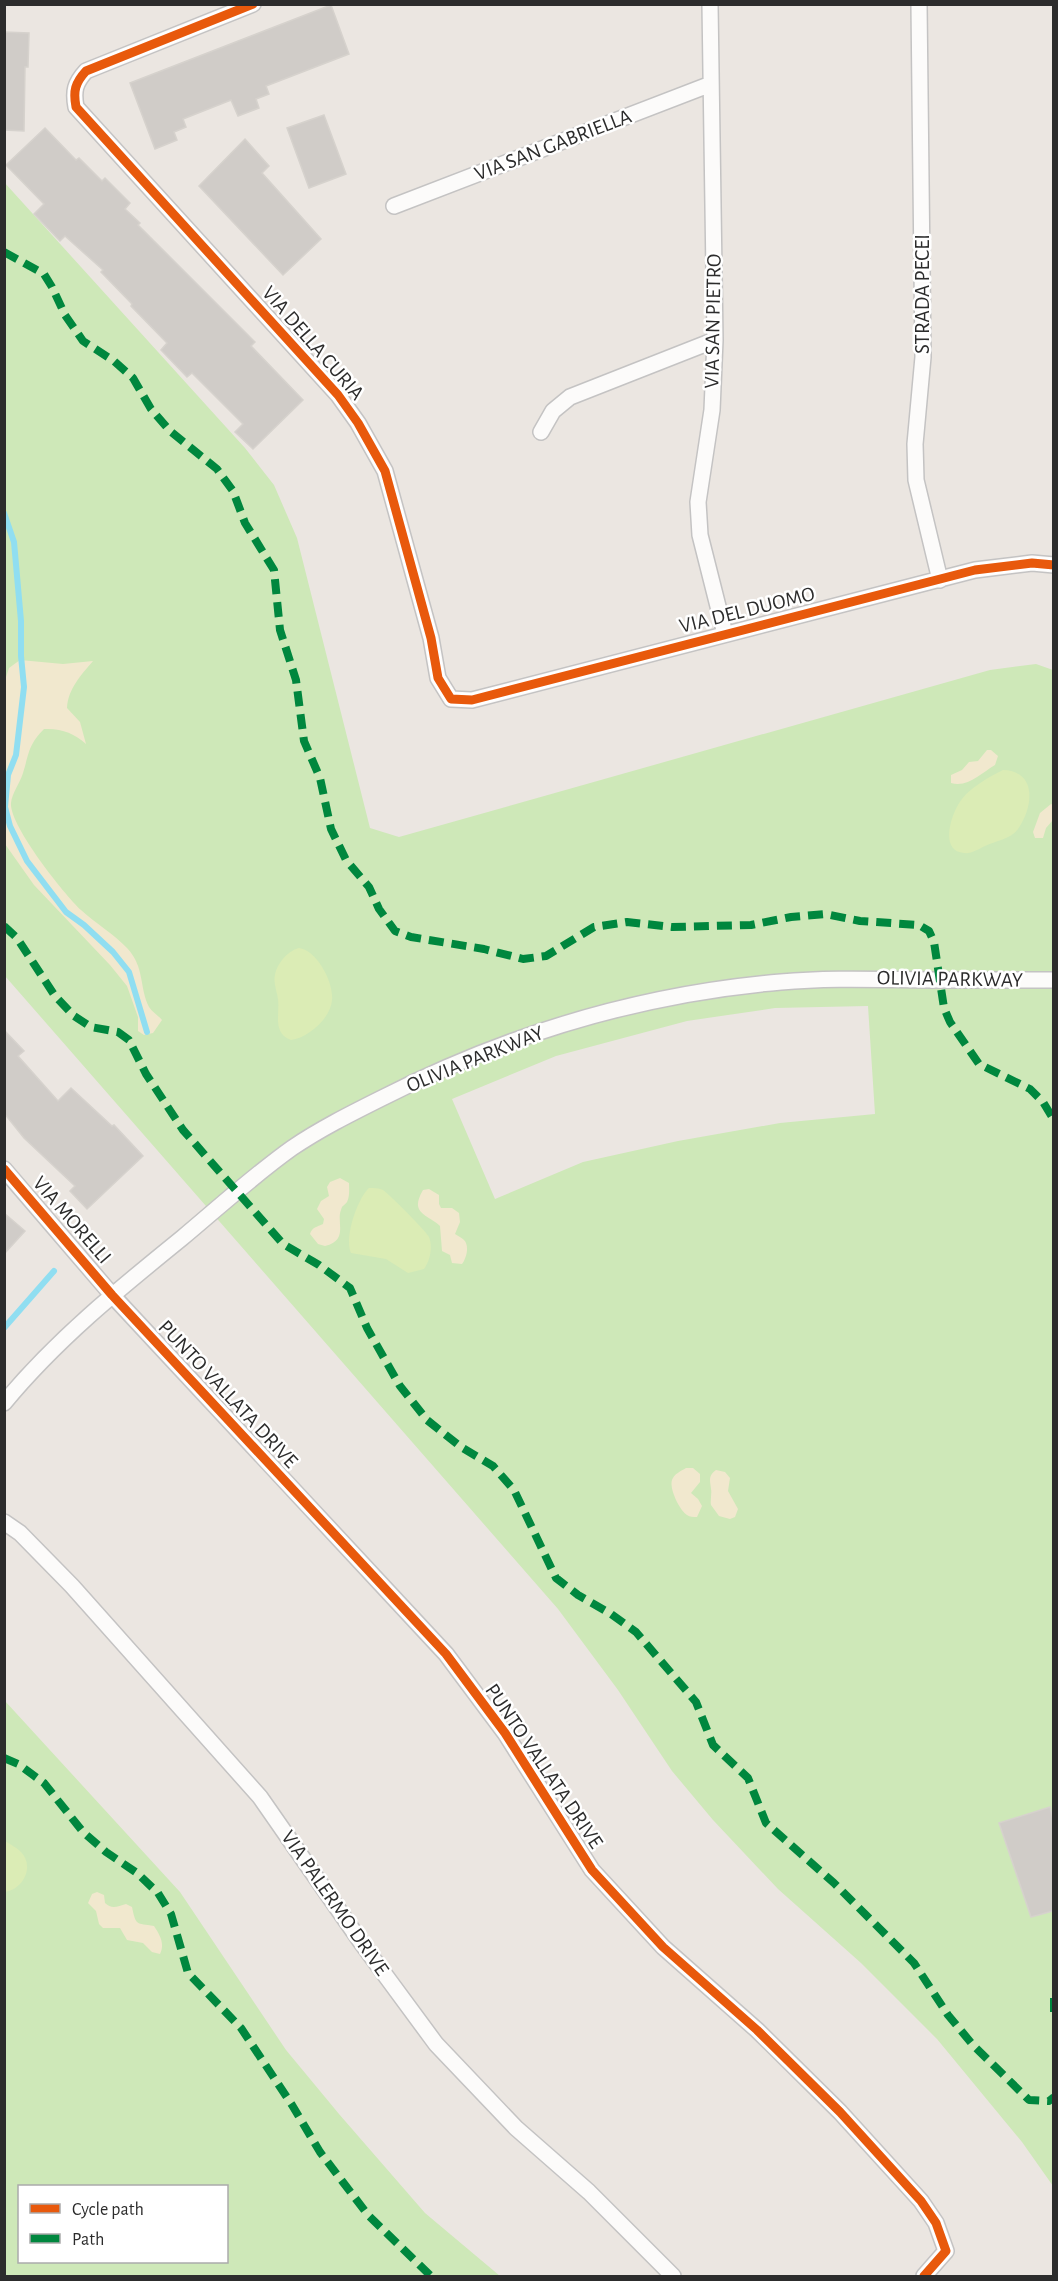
<svg xmlns="http://www.w3.org/2000/svg" width="1058" height="2281" viewBox="0 0 1058 2281" font-family="'Alegreya Sans',sans-serif">
	<style>
		.green { fill: #cee8b8; fill-rule: evenodd }
		.sand { fill: #f1e8ce }
		.pitch { fill: #dbecb5 }
		.lines { fill: none; stroke-linecap: round; stroke-linejoin: round }
		.stream { stroke: #90def1; stroke-width: 6 }
		.building { fill: #d0ccc8; stroke: #d6d2cd; stroke-width: 1.5 }
		.minor-casing { stroke: #c4c3c3; stroke-width: 18 }
		.minor { stroke: #fcfbfa; stroke-width: 15 }
		.quiet { stroke: #00873e; stroke-width: 8; stroke-dasharray: 15 8; stroke-linecap: butt }
		.cycleway-casing { stroke: #fff; stroke-width: 13 }
		.cycleway { stroke: #e8590c; stroke-width: 9 }
		.labels { text-anchor: middle; dominant-baseline: central; stroke-width: 5; stroke-linejoin: round; paint-order: stroke }
		.street-label { font-size: 21px; fill: #2c2c2c; stroke: #fff }
	</style>
	<rect width="100%" height="100%" fill="#ebe6e1"/>
	<path class="green" d="M4,182L245,448L274,485L297,538L370,828L399,837L990,670L1036,664L1053,670V2186L1022,2142L937,2039L861,1963L778,1889L713,1820L672,1771L618,1690L558,1609L5,976ZM868,1006L875,1114L780,1123L678,1141L583,1162L495,1199L452,1099L556,1056L687,1021L775,1008Z
		M5,1701L180,1892L286,2050L339,2114L425,2213L500,2276H5ZM20,2186H226V2262H20Z"/>
	<path class="sand" d="M20,660L63,664L93,661C81,675 68,689 67,708L80,722L86,744C74,733 61,728 44,729C28,745 29,754 23,773C20,783 12,793 11,803C9,825 64,894 81,910C95,923 114,934 127,948C145,967 139,987 149,1007C152,1012 159,1016 162,1020L153,1033L144,1035L138,1031V1017L127,986L110,965L34,885L5,844V680L9,668Z
		M987,750H991L998,756L995,765C981,773 968,788 951,783V775L962,770L969,762L978,761Z
		M1051,804L1053,805V820L1046,828L1043,838H1035L1033,832L1040,813Z
		M340,1178L349,1183C349,1189 350,1196 347,1202C344,1206 342,1205 341,1210C336,1222 349,1240 325,1246L318,1244L310,1234C312,1227 317,1227 323,1224L324,1219L317,1209L321,1201L329,1196L327,1187L330,1182Z
		M429,1189L439,1195V1204L441,1208H452L459,1213L460,1222L455,1234C458,1236 462,1238 464,1240C470,1246 466,1259 462,1264L452,1263L450,1255L442,1251L440,1226C427,1214 409,1214 423,1190Z
		M686,1468H693L700,1474V1482L691,1493L698,1499L702,1506L697,1517C693,1517 690,1517 687,1515C680,1511 669,1489 672,1480C674,1474 681,1471 686,1468Z
		M716,1470L725,1472L730,1478L728,1491L738,1509L735,1517L730,1519L719,1516L711,1505C710,1500 712,1494 711,1489C710,1480 708,1476 716,1470Z
		M97,1892L104,1895L105,1903C112,1910 118,1906 126,1904L132,1907C136,1926 136,1923 154,1926C160,1935 165,1944 160,1954L152,1952L143,1943L127,1940L120,1928H103L99,1924L96,1911L88,1903L92,1894Z"/>
	<path class="pitch" d="M1003,770C1038,771 1033,808 1018,829C1011,839 995,841 985,846C979,849 971,854 964,853C938,851 952,811 962,799C971,787 989,777 1003,770Z
		M299,948C317,950 334,983 332,1000C331,1018 308,1038 291,1040C272,1033 280,1014 278,999C277,991 273,983 275,975C277,964 287,951 299,948Z
		M369,1188C374,1188 378,1188 383,1190C388,1193 427,1232 429,1237C433,1247 430,1261 424,1269L408,1273L386,1259L351,1253C344,1239 357,1199 369,1188Z
		M5,1841C10,1844 17,1848 21,1852C35,1867 23,1889 5,1892Z"/>
	<g class="lines">
		<path class="stream" d="M4,513L14,542L21,621V656L24,687L16,755L8,775L5,807L10,826L27,861L66,912L84,925L113,952L129,972L147,1032
			M4,1328L54,1271"/>
	</g>
	<path class="building" d="M331,5L349,54L266,86L269,94L256,99L259,108L238,116L231,100L183,119L186,127L174,132L177,140L155,149L130,83Z
		M4,32L29,33L28,67H25L24,131L4,130Z
		M324,115L346,174L309,188L287,128Z
		M45,128L76,160L79,158L102,181L105,178L130,203L125,209L140,223L138,225L255,342L251,346L303,400L253,449L235,432L243,424L192,373L187,377L161,350L167,343L131,306L132,304L101,272L103,270L65,236L60,241L34,214L44,204L6,165Z
		M245,139L269,166L262,173L321,239L283,275L199,186Z
		M4,1030L24,1051L18,1056L58,1101L71,1088L112,1126L114,1125L143,1156L87,1209L70,1191L75,1186L24,1138L4,1113Z
		M4,1213L25,1231L4,1254Z
		M1050,1807L1053,1819V1911L1031,1917L999,1823Z"/>
	<g class="lines">
		<g class="minor-casing">
			<path id="minor" d="M253,4L86,71C75,83 73,91 76,107L338,395L358,423L385,471L431,638L438,678L451,699L472,700L975,570L1032,563L1054,565
				M710,4L715,340L712,410L698,502L700,535L725,634
				M919,4L923,357L915,444L916,480L940,580
				M394,206L711,84
				M541,432L553,411L570,397L715,340
				M4,1169L112,1295L446,1654L505,1733L592,1870L663,1947L757,2030L840,2112L921,2201L936,2223L946,2251L924,2276
				M4,1403C56,1340 119,1289 182,1238C218,1208 254,1175 292,1148C320,1129 350,1114 380,1099C505,1035 641,994 781,982C834,977 888,980 941,980C978,980 1016,980 1054,980
				M4,1522L20,1533L72,1586L260,1797L363,1945L436,2044L516,2128L589,2192L673,2276"/>
		</g>
		<use href="#minor" class="minor"/>
		<path class="quiet" d="M4,252L44,274L52,287L65,315L83,341L114,361L133,378L151,409L170,431L217,469L233,491L245,523L274,570L280,630L296,680L304,741L320,778L331,829L346,860L369,887L379,909L395,931L411,937L484,949L523,959L546,956L594,927L627,922L672,927L751,925L791,917L825,914L860,921L919,925L929,931L934,942L944,1008L950,1022L979,1064L1030,1089L1043,1102L1054,1120
			M4,926L17,938L55,996L74,1016L91,1027L118,1032L129,1040L146,1074L183,1130L283,1244L319,1265L350,1288L367,1328L400,1386L427,1420L461,1447L493,1466L514,1490L556,1578L578,1595L611,1614L636,1632L696,1702L713,1745L748,1778L766,1823L834,1883L914,1963L948,2015L973,2045L1029,2100L1049,2101L1054,2097
			M4,1758L18,1764L44,1783L83,1832L106,1852L137,1873L158,1893L171,1914L188,1973L241,2028L292,2105L320,2152L368,2215L431,2276
			M1054,1998V2012"/>
		<g class="cycleway-casing">
			<path id="cycleway" d="M253,4L86,71C75,83 73,91 76,107L338,395L358,423L385,471L431,638L438,678L451,699L472,700L975,570L1032,563L1054,565
				M4,1169L112,1295L446,1654L505,1733L592,1870L663,1947L757,2030L840,2112L921,2201L936,2223L946,2251L924,2276"/>
		</g>
		<use href="#cycleway" class="cycleway"/>
	</g>
	<g class="labels">
		<g class="street-label">
			<text transform="translate(553 145) rotate(-21)">VIA SAN GABRIELLA</text>
			<text transform="translate(922 294) rotate(-90)">STRADA PECEI</text>
			<text transform="translate(713 321) rotate(-89)">VIA SAN PIETRO</text>
			<text transform="translate(313 343) rotate(49)">VIA DELLA CURIA</text>
			<text transform="translate(747 610) rotate(-14)">VIA DEL DUOMO</text>
			<text transform="translate(950 979) rotate(1)">OLIVIA PARKWAY</text>
			<text transform="translate(475 1059) rotate(-22)">OLIVIA PARKWAY</text>
			<text transform="translate(72 1220) rotate(49)">VIA MORELLI</text>
			<text transform="translate(228 1394) rotate(47)">PUNTO VALLATA DRIVE</text>
			<text transform="translate(544 1766) rotate(56)">PUNTO VALLATA DRIVE</text>
			<text transform="translate(335 1903) rotate(55)">VIA PALERMO DRIVE</text>
		</g>
	</g>
	<rect width="1058" height="2281" fill="none" stroke="#2c2c2c" stroke-width="12"/>
	<rect x="18" y="2185" width="210" height="78" fill="#ffffff" stroke="#ababab" stroke-width="1.5"/>
	<rect x="30" y="2204" width="30" height="9" fill="#e8590c" stroke="#ababab" stroke-width="1.5"/>
	<text x="72" y="2215" font-size="18" fill="#2c2c2c">Cycle path</text>
	<rect x="30" y="2234" width="30" height="9" fill="#00873e" stroke="#ababab" stroke-width="1.5"/>
	<text x="72" y="2245" font-size="18" fill="#2c2c2c">Path</text>
</svg>
